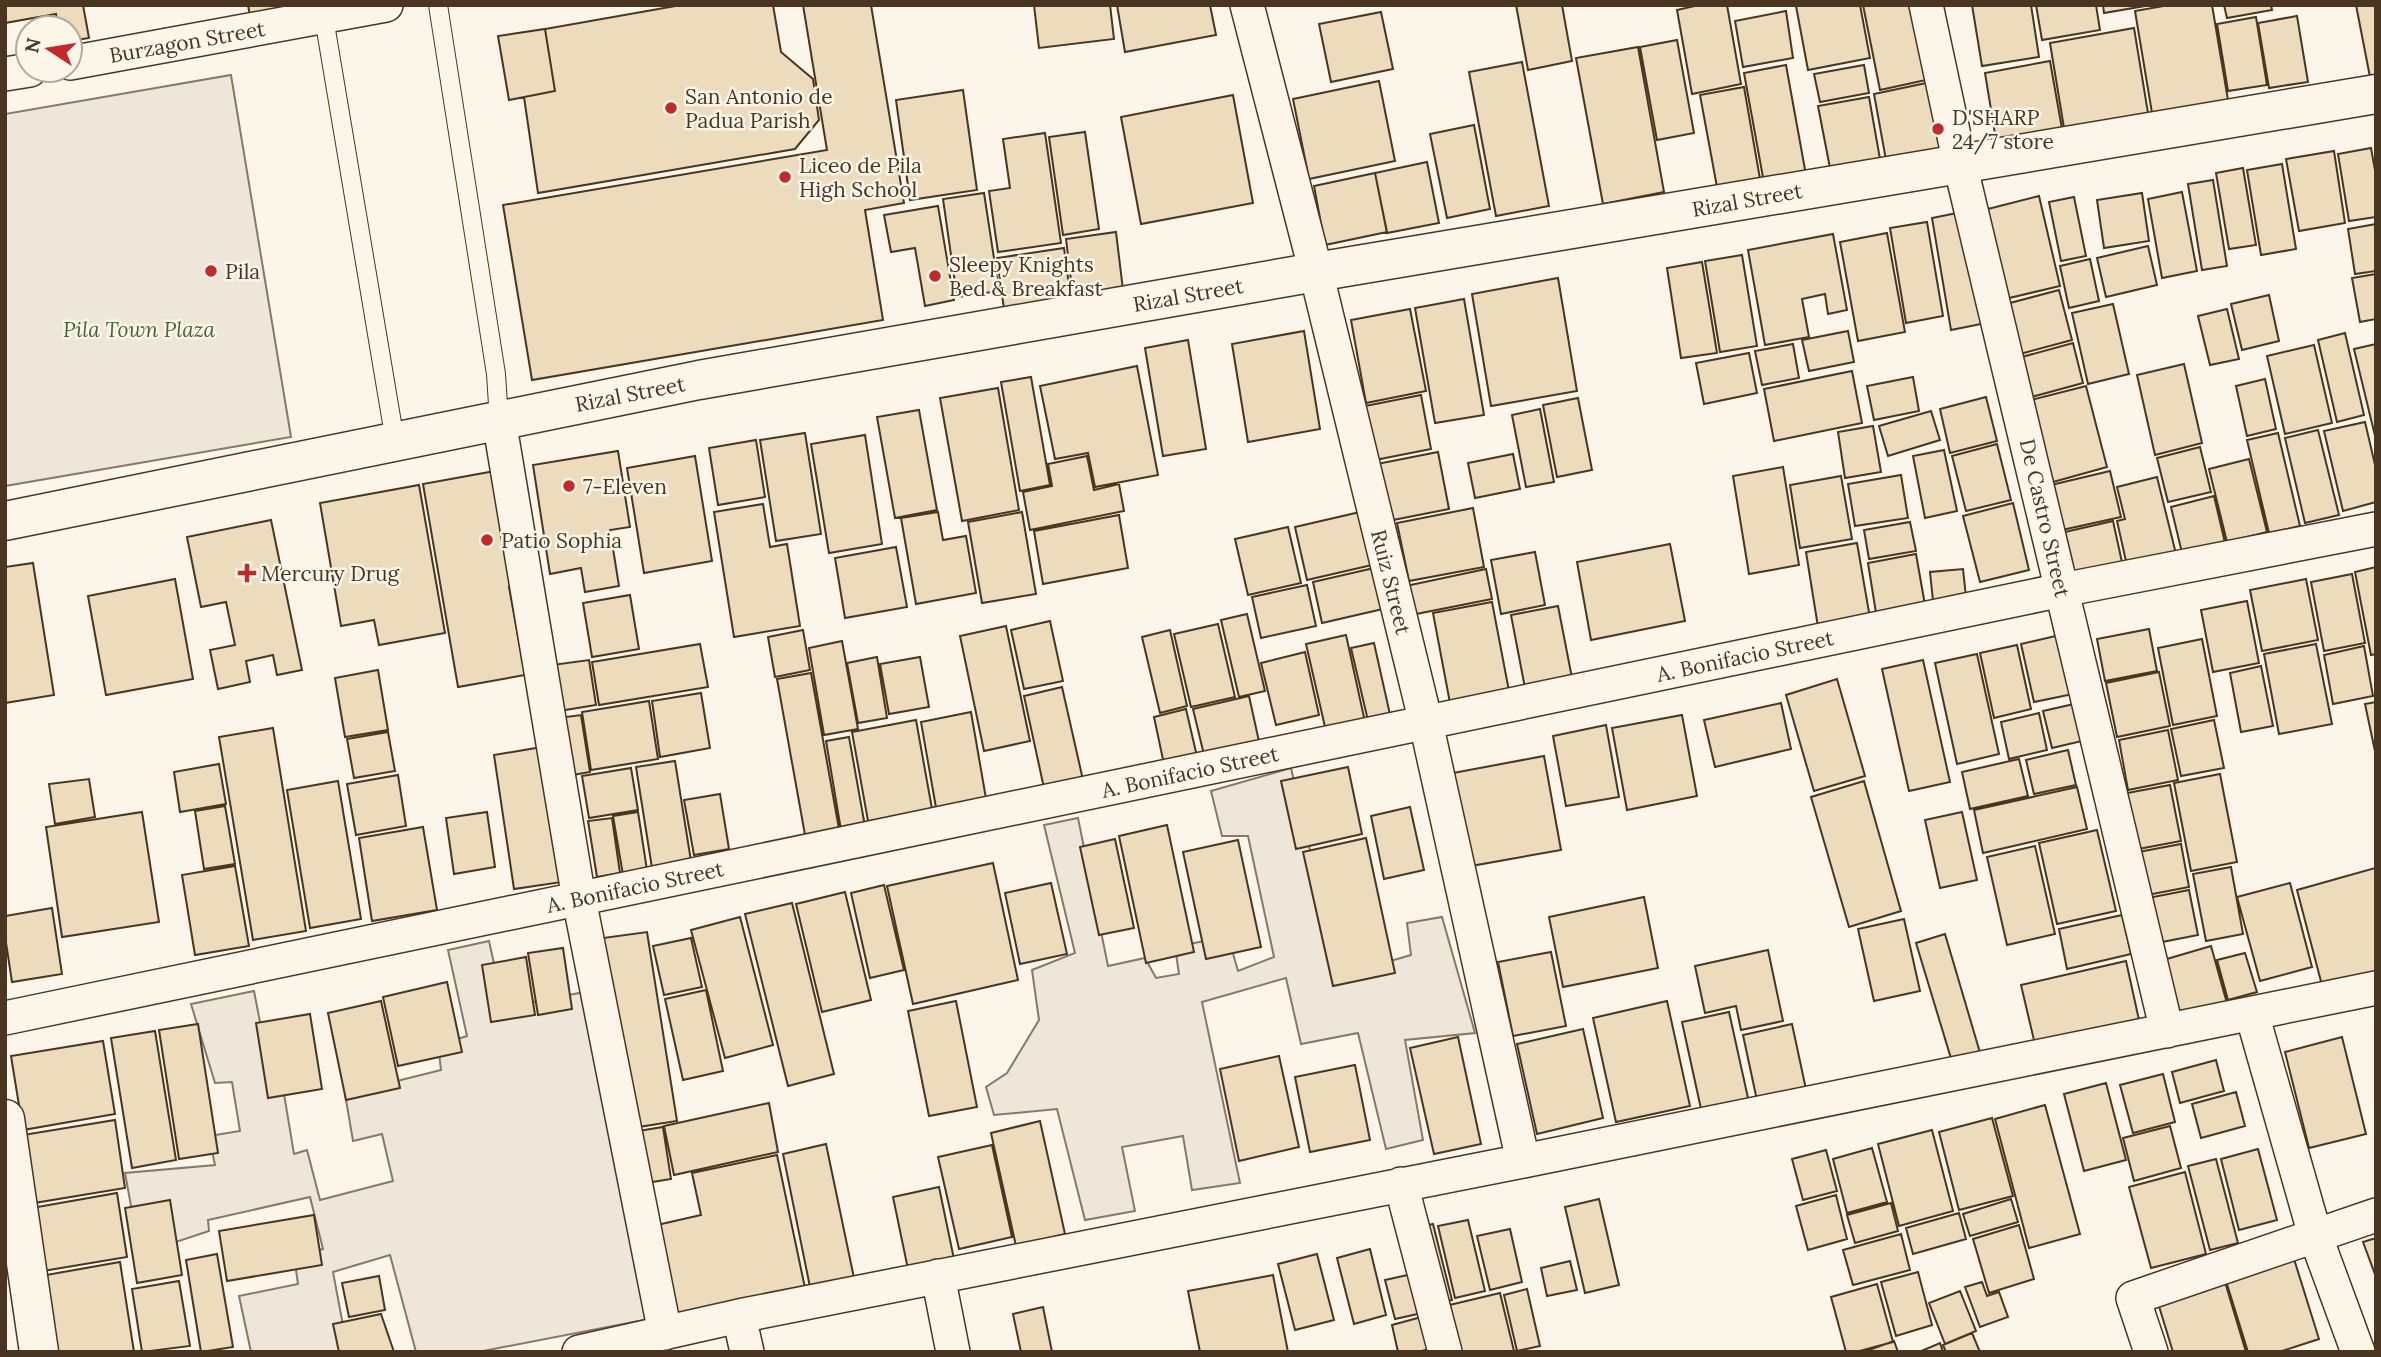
<svg xmlns="http://www.w3.org/2000/svg" width="2381" height="1357" viewBox="0 0 2381 1357" font-family="Lora,serif">
	<style>
		.green { fill: #ede6d9; stroke: #887966; stroke-width: 2 }
		.building { fill: #ecdcbc; stroke: #4a3520; stroke-width: 2 }
		.lines { fill: none; stroke-linecap: round; stroke-linejoin: round }
		.service-casing { stroke: #4a3520; stroke-width: 20 }
		.minor-casing { stroke: #4a3520; stroke-width: 36 }
		.secondary-casing { stroke: #4a3520; stroke-width: 41 }
		.service { stroke: #fbf6e9; stroke-width: 18 }
		.minor { stroke: #fbf6e9; stroke-width: 33 }
		.secondary { stroke: #fbf6e9; stroke-width: 38 }
		.poi-dot { fill: #c62828; stroke: #fbf6e9; stroke-width: 2.5 }
		.labels { text-anchor: middle; dominant-baseline: central; stroke-width: 5; stroke-linejoin: round; paint-order: stroke }
		.street-label { font-size: 21px; fill: #4a3520; stroke: #fbf6e9 }
		.poi-label { font-size: 21px; fill: #4a3520; stroke: #fbf6e9; text-anchor: start }
		.park-label { font-size: 21px; font-style: italic; fill: #436837; stroke: #fbf6e9 }
	</style>
	<rect width="100%" height="100%" fill="#fbf6e9"/>
	<path class="green" d="M231,75L291,437L5,486V114Z
		M1291,768L1339,976L1411,955L1407,923L1442,917L1475,1033L1405,1040L1423,1140L1386,1149L1358,1033L1301,1044L1286,978L1202,1002L1240,1183L1192,1190L1183,1136L1122,1147L1135,1211L1085,1220L1057,1109L994,1115L986,1087L1007,1073L1039,1020L1032,970L1075,953L1044,825L1078,818L1108,966L1145,958L1156,978L1179,974L1175,947L1228,936L1238,971L1274,957L1248,836H1222L1211,791Z
		M489,941L504,1008L589,991L649,1319L478,1352H416L390,1255L333,1272L348,1352H251L239,1296L298,1284L294,1256L323,1249L310,1197L208,1220L209,1231L173,1243L133,1217L125,1173L215,1165L209,1136L240,1131L232,1082L215,1083L191,1004L254,991L272,1084L282,1082L294,1154L307,1150L320,1200L393,1181L382,1134L353,1141L345,1094L441,1070L438,1045L467,1036L448,950Z"/>
	<path class="building" d="M5,5H83L89,38L70,41V28H58L56,14L5,23Z
		M248,5H308L251,22Z
		M681,5H773L781,52L813,79L819,120L795,149L538,193L524,97L555,91L545,29Z
		M803,5H871L904,203L865,210L883,320L532,380L503,205L827,150Z
		M1034,5H1110L1114,39L1039,48Z
		M1117,5H1210L1216,35L1125,52Z
		M1516,5H1562L1572,61L1528,70Z
		M1699,5H1727L1741,84L1692,94L1677,10Z
		M1860,5L1870,58L1808,70L1796,6Z
		M1863,5H1911L1926,80L1880,90Z
		M1972,5H2031L2039,57L1982,66Z
		M2036,5H2096L2100,30L2042,40Z
		M2103,5H2151L2104,13Z
		M2169,5H2212L2228,100L2152,113L2135,11Z
		M2224,5H2271L2272,10L2227,18Z
		M2356,5H2376V76L2370,77Z
		M1786,11L1793,58L1743,67L1735,21Z
		M1381,12L1393,69L1331,82L1319,24Z
		M2297,16L2308,82L2269,88L2258,23Z
		M2256,17L2267,85L2228,91L2217,24Z
		M2134,28L2148,113L2064,128L2050,43Z
		M545,29L555,91L509,100L498,36Z
		M1677,40L1694,133L1657,140L1640,47Z
		M1638,47L1664,192L1603,204L1576,58Z
		M2050,61L2062,129L1996,140L1985,73Z
		M1522,62L1549,206L1496,216L1469,72Z
		M1786,65L1806,175L1764,183L1744,73Z
		M1864,65L1869,93L1820,102L1814,74Z
		M1379,81L1395,161L1309,179L1293,99Z
		M1931,82L1944,149L1886,160L1874,94Z
		M1744,87L1760,179L1717,187L1700,95Z
		M963,90L977,190L910,200L896,100Z
		M1233,95L1253,203L1141,224L1121,117Z
		M1869,97L1880,159L1830,168L1818,106Z
		M1474,125L1490,209L1447,218L1430,134Z
		M1085,132L1099,229L1063,235L1049,137Z
		M1045,133L1061,243L998,252L989,191L1010,188L1003,139Z
		M2371,148L2376,176V217L2349,221L2338,154Z
		M2334,151L2345,223L2299,231L2286,159Z
		M1427,162L1439,223L1387,233L1375,173Z
		M2282,164L2296,249L2261,255L2247,170Z
		M2243,168L2256,245L2229,249L2216,173Z
		M1375,173L1387,232L1325,245L1314,186Z
		M2213,180L2227,266L2202,270L2188,184Z
		M2182,192L2197,271L2162,278L2148,199Z
		M984,193L999,291L957,297L943,199Z
		M2142,193L2149,241L2104,248L2097,200Z
		M2039,196L2060,286L2005,299L1984,210Z
		M2074,197L2086,256L2061,261L2049,202Z
		M938,206L954,300L925,306L915,248L891,252L884,215Z
		M1962,212L1981,324L1951,330L1932,218Z
		M1927,222L1943,316L1906,323L1890,228Z
		M2376,224V271L2355,274L2348,229Z
		M1116,232L1123,290L1073,296L1066,239Z
		M1887,233L1905,332L1858,341L1840,242Z
		M1833,234L1847,310L1828,314L1825,294L1802,299L1809,337L1765,345L1748,250Z
		M2148,246L2157,285L2106,297L2097,258Z
		M1064,248L1071,300L1004,309L997,258Z
		M1742,255L1757,346L1720,352L1705,261Z
		M2090,259L2099,301L2069,308L2060,266Z
		M1702,262L1717,353L1681,358L1667,268Z
		M2376,274V319L2360,322L2352,278Z
		M1558,278L1577,391L1491,406L1472,294Z
		M2059,290L2072,340L2020,354L2006,304Z
		M2269,295L2279,341L2242,350L2231,304Z
		M1464,299L1484,415L1435,423L1415,308Z
		M2113,304L2129,374L2088,384L2072,313Z
		M1410,309L1426,391L1366,403L1351,320Z
		M2227,309L2239,359L2210,365L2198,316Z
		M1304,331L1320,429L1248,442L1232,344Z
		M1848,331L1854,362L1809,371L1802,340Z
		M2345,333L2364,415L2337,422L2318,340Z
		M1188,340L1206,449L1163,456L1145,348Z
		M2073,343L2083,383L2028,398L2018,358Z
		M1793,344L1799,378L1762,385L1755,351Z
		M2376,344V440L2354,349Z
		M2314,345L2332,423L2285,434L2267,356Z
		M1749,353L1757,393L1704,404L1696,363Z
		M2184,364L2202,443L2155,455L2137,375Z
		M1137,366L1158,475L1095,487L1088,453L1055,459L1040,386Z
		M1852,371L1862,423L1774,441L1764,389Z
		M1031,377L1050,485L1020,491L1001,382Z
		M1913,377L1919,411L1874,420L1867,386Z
		M2265,379L2276,429L2247,436L2236,386Z
		M2086,386L2107,467L2053,482L2031,400Z
		M998,388L1019,510L962,521L940,398Z
		M1421,395L1431,449L1370,461L1360,407Z
		M1986,397L1997,441L1950,453L1940,409Z
		M1578,398L1592,470L1557,477L1543,405Z
		M1540,409L1554,482L1526,487L1512,415Z
		M919,410L937,510L895,518L877,417Z
		M1931,411L1940,440L1888,456L1879,426Z
		M2365,422L2376,469V502L2343,511L2324,431Z
		M1873,426L1881,472L1845,478L1838,432Z
		M2318,430L2339,515L2305,523L2285,438Z
		M805,433L821,534L776,541L760,440Z
		M2278,433L2300,526L2269,533L2247,440Z
		M865,435L882,544L829,553L811,444Z
		M756,440L765,497L718,505L709,448Z
		M1997,444L2011,500L1966,511L1952,456Z
		M2200,447L2211,492L2168,502L2157,458Z
		M1944,450L1957,511L1925,518L1913,456Z
		M618,451L630,527L610,530L619,586L585,592L581,568L550,574L533,465Z
		M1438,452L1449,509L1388,521L1377,464Z
		M1513,454L1520,489L1475,498L1468,463Z
		M695,456L712,561L644,573L627,468Z
		M1087,456L1094,490L1119,484L1124,511L1030,530L1023,492L1052,486L1048,464Z
		M2249,459L2267,532L2227,542L2209,469Z
		M1783,467L1799,565L1749,574L1733,476Z
		M495,471L516,586L509,587L525,675L458,687L423,484Z
		M2110,471L2121,517L2062,530L2051,485Z
		M1901,475L1908,518L1855,526L1848,484Z
		M1841,476L1852,539L1800,548L1790,485Z
		M2157,477L2177,558L2128,570L2117,521L2125,519L2117,487Z
		M419,485L445,633L379,645L374,620L341,626L320,503Z
		M2214,496L2226,547L2183,557L2171,507Z
		M2013,503L2029,570L1980,582L1963,516Z
		M763,504L770,547L787,544L800,626L734,637L714,512Z
		M1473,508L1484,567L1409,581L1397,523Z
		M938,512L943,540L966,536L976,593L916,604L901,518Z
		M1022,512L1036,594L982,603L968,522Z
		M1360,512L1372,565L1307,580L1295,527Z
		M1119,515L1128,568L1043,584L1034,531Z
		M271,520L302,670L277,675L273,655L246,661L250,682L218,689L210,650L235,645L226,602L201,607L187,537Z
		M2113,521L2125,576L2078,587L2065,532Z
		M1910,522L1916,551L1869,559L1864,530Z
		M1288,527L1301,583L1248,595L1235,539Z
		M1857,543L1870,618L1818,627L1806,552Z
		M1670,544L1685,621L1591,640L1577,562Z
		M896,547L907,607L845,618L835,558Z
		M1535,552L1545,605L1501,614L1491,560Z
		M1916,554L1925,605L1876,613L1868,563Z
		M33,563L54,695L5,703V567Z
		M2376,567V654L2371,655L2355,572Z
		M1374,568L1383,609L1322,623L1313,582Z
		M1486,569L1492,599L1406,616L1401,587Z
		M1963,569L1966,597L1933,601L1930,572Z
		M2352,574L2365,643L2324,651L2311,582Z
		M175,579L193,679L106,695L88,596Z
		M2306,579L2318,640L2262,651L2250,590Z
		M1307,585L1316,626L1261,638L1252,597Z
		M630,595L639,649L592,657L583,603Z
		M2247,601L2259,663L2213,672L2201,610Z
		M1492,602L1509,691L1450,703L1433,613Z
		M1558,606L1572,678L1525,688L1511,615Z
		M1247,614L1265,691L1239,697L1221,620Z
		M1050,621L1063,681L1024,689L1011,630Z
		M1218,624L1235,697L1191,707L1174,634Z
		M1006,626L1030,741L984,751L960,636Z
		M2149,629L2157,671L2105,681L2097,639Z
		M803,630L810,670L775,677L768,637Z
		M1170,630L1187,706L1160,713L1142,637Z
		M1346,635L1367,731L1328,740L1306,644Z
		M2060,635L2073,694L2034,702L2021,644Z
		M2202,639L2217,716L2173,725L2158,648Z
		M842,641L858,729L824,735L809,648Z
		M1374,643L1391,719L1369,725L1351,648Z
		M700,644L708,687L599,705L592,662Z
		M2316,644L2332,724L2279,734L2264,654Z
		M2017,645L2031,709L1994,718L1980,653Z
		M2364,646L2373,696L2333,704L2324,655Z
		M1305,652L1319,715L1276,725L1261,663Z
		M1977,654L1999,754L1957,764L1935,663Z
		M877,657L887,718L858,723L847,663Z
		M920,657L929,707L889,714L880,664Z
		M589,660L596,705L559,711L552,665Z
		M1923,660L1950,782L1909,791L1882,669Z
		M2261,666L2273,726L2241,732L2230,673Z
		M378,670L388,730L345,737L335,678Z
		M2159,672L2170,726L2117,737L2106,683Z
		M811,673L841,840L807,846L777,679Z
		M1837,679L1865,776L1814,791L1786,695Z
		M1062,687L1083,780L1044,788L1024,696Z
		M701,693L710,748L660,757L652,701Z
		M1249,696L1260,746L1205,759L1193,709Z
		M649,701L658,759L591,770L582,712Z
		M2376,702V756L2365,704Z
		M1781,703L1791,749L1715,767L1704,720Z
		M2074,704L2082,741L2052,748L2043,711Z
		M1186,709L1198,761L1165,769L1154,717Z
		M971,712L988,810L938,819L921,722Z
		M2039,713L2047,750L2009,759L2001,722Z
		M581,715L590,772L567,776L558,718Z
		M1682,715L1697,796L1627,810L1612,728Z
		M916,720L934,820L870,832L852,732Z
		M2214,720L2224,768L2181,776L2171,729Z
		M1606,725L1619,797L1566,806L1553,736Z
		M273,728L306,931L253,940L219,737Z
		M2168,730L2178,780L2128,790L2119,740Z
		M388,732L395,771L354,778L347,739Z
		M849,737L866,832L842,836L826,741Z
		M542,747L562,882L514,889L494,755Z
		M2068,750L2076,785L2034,794L2026,760Z
		M1544,756L1561,850L1471,866L1453,773Z
		M2019,759L2028,796L1970,809L1962,772Z
		M675,761L691,861L652,868L636,767Z
		M219,764L226,804L180,812L174,772Z
		M1348,767L1362,834L1296,849L1281,781Z
		M631,768L638,810L589,818L582,776Z
		M2220,774L2237,862L2191,871L2174,783Z
		M398,775L406,826L356,835L347,784Z
		M89,779L95,817L55,824L49,784Z
		M338,781L361,919L310,928L287,790Z
		M1864,781L1901,911L1849,927L1811,797Z
		M2170,785L2181,841L2133,850L2122,794Z
		M2077,787L2087,829L1983,853L1974,810Z
		M720,794L729,849L694,855L684,800Z
		M225,806L235,864L204,869L195,811Z
		M1410,807L1424,870L1384,879L1371,816Z
		M142,812L159,922L62,937L46,827Z
		M487,812L495,867L454,874L446,818Z
		M638,812L647,870L623,875L613,816Z
		M1962,812L1977,880L1940,888L1925,820Z
		M612,818L620,873L597,877L588,821Z
		M1167,825L1194,952L1146,963L1119,836Z
		M423,827L437,910L372,921L359,838Z
		M2097,830L2116,911L2057,924L2039,843Z
		M1366,838L1395,973L1333,986L1303,852Z
		M1115,839L1134,928L1099,935L1080,847Z
		M1238,840L1261,947L1206,959L1183,852Z
		M2181,844L2189,887L2142,896L2133,853Z
		M2035,846L2055,934L2007,945L1987,857Z
		M993,863L1018,980L913,1004L887,886Z
		M235,866L249,946L195,955L182,875Z
		M2231,867L2243,934L2206,941L2193,874Z
		M2375,868L2376,974L2323,989L2297,890Z
		M1051,883L1067,954L1020,964L1005,893Z
		M2290,883L2312,967L2260,981L2237,897Z
		M884,885L904,970L870,978L851,893Z
		M2189,890L2198,935L2157,943L2148,898Z
		M845,892L871,1000L822,1012L796,904Z
		M1644,897L1658,968L1563,987L1549,917Z
		M792,903L834,1074L788,1086L745,914Z
		M52,908L62,974L12,982L5,936V916Z
		M2122,915L2131,954L2067,969L2059,929Z
		M740,917L773,1045L725,1058L691,930Z
		M1904,919L1920,991L1874,1001L1858,929Z
		M647,932L677,1121L632,1128L603,938Z
		M1945,934L1981,1056L1953,1065L1916,943Z
		M691,938L702,987L664,995L653,946Z
		M2211,946L2228,1007L2177,1021L2160,961Z
		M563,948L572,1009L538,1015L528,953Z
		M1768,950L1783,1021L1741,1030L1736,1006L1705,1013L1695,966Z
		M1551,952L1566,1026L1513,1036L1498,962Z
		M2245,953L2257,992L2228,1000L2217,960Z
		M526,957L535,1015L491,1022L482,965Z
		M2126,961L2141,1029L2037,1053L2021,985Z
		M447,982L462,1052L398,1066L383,997Z
		M706,990L723,1071L683,1080L665,999Z
		M381,1001L400,1088L346,1100L328,1013Z
		M956,1001L977,1107L929,1116L908,1011Z
		M1667,1001L1690,1106L1616,1122L1593,1018Z
		M1729,1012L1750,1107L1703,1118L1682,1022Z
		M310,1014L322,1089L268,1098L256,1023Z
		M198,1024L218,1153L179,1159L159,1030Z
		M1792,1024L1807,1094L1758,1105L1743,1035Z
		M1583,1029L1603,1118L1537,1134L1517,1044Z
		M155,1031L176,1160L132,1168L111,1038Z
		M1458,1037L1481,1144L1434,1154L1410,1048Z
		M2342,1037L2366,1134L2309,1148L2285,1052Z
		M103,1041L115,1114L23,1130L11,1056Z
		M1279,1056L1299,1147L1239,1161L1220,1069Z
		M2216,1060L2224,1091L2180,1103L2172,1072Z
		M1355,1065L1370,1140L1310,1152L1295,1077Z
		M2163,1074L2175,1122L2133,1133L2120,1085Z
		M2106,1083L2126,1160L2084,1171L2064,1094Z
		M2236,1092L2245,1126L2201,1138L2192,1104Z
		M769,1103L778,1152L674,1175L664,1126Z
		M2045,1105L2080,1234L2029,1248L1995,1119Z
		M1992,1118L2013,1196L1959,1210L1939,1132Z
		M115,1120L125,1188L28,1204L17,1136Z
		M1040,1121L1065,1234L1016,1246L991,1133Z
		M2170,1126L2181,1168L2134,1181L2123,1138Z
		M663,1127L671,1179L634,1185L626,1133Z
		M1932,1130L1953,1211L1899,1226L1878,1144Z
		M826,1144L854,1278L810,1287L783,1154Z
		M992,1145L1012,1237L959,1249L938,1157Z
		M1872,1148L1887,1202L1847,1213L1833,1159Z
		M2258,1149L2277,1220L2239,1230L2221,1159Z
		M1826,1150L1837,1191L1803,1200L1792,1159Z
		M777,1155L805,1288L676,1316L657,1225L701,1215L692,1173Z
		M2216,1159L2238,1243L2210,1250L2188,1166Z
		M2185,1172L2206,1254L2151,1268L2129,1187Z
		M939,1187L955,1264L909,1274L893,1197Z
		M117,1193L127,1257L37,1272L26,1209Z
		M1836,1195L1847,1239L1808,1250L1796,1206Z
		M1599,1199L1619,1285L1585,1293L1565,1207Z
		M2011,1199L2018,1222L1970,1236L1963,1214Z
		M170,1200L182,1275L137,1283L125,1208Z
		M1891,1203L1898,1231L1855,1243L1847,1215Z
		M1959,1213L1966,1239L1913,1254L1906,1228Z
		M314,1215L322,1265L227,1281L219,1231Z
		M1468,1220L1485,1291L1455,1298L1438,1226Z
		M1433,1224L1452,1300L1434,1304L1415,1228Z
		M2019,1225L2034,1279L1989,1293L1973,1239Z
		M1510,1229L1522,1282L1490,1290L1477,1236Z
		M1901,1234L1910,1270L1853,1285L1843,1250Z
		M2376,1238V1277L2363,1242Z
		M1370,1249L1386,1315L1354,1324L1337,1258Z
		M217,1254L233,1347L201,1352L186,1260Z
		M1317,1254L1334,1320L1295,1330L1278,1264Z
		M2294,1259L2319,1339L2279,1352H2248L2226,1281Z
		M1570,1261L1577,1290L1547,1296L1541,1268Z
		M120,1262L134,1352H48L35,1277Z
		M1918,1272L1932,1325L1896,1336L1881,1282Z
		M1412,1274L1422,1313L1395,1319L1385,1280Z
		M1273,1275L1288,1352H1200L1188,1291Z
		M379,1276L385,1310L349,1317L342,1283Z
		M179,1281L190,1346L142,1352L132,1289Z
		M1982,1282L1987,1296L1999,1292L2008,1317L1980,1327L1965,1287Z
		M2225,1282L2246,1352H2173L2158,1303Z
		M1877,1284L1893,1342L1856,1352H1846L1831,1297Z
		M1527,1289L1540,1346L1517,1351L1504,1295Z
		M1960,1291L1976,1331L1945,1344L1929,1303Z
		M1500,1293L1514,1351L1451,1352L1441,1307Z
		M1043,1307L1052,1352H1021L1013,1314Z
		M381,1314L394,1352H339L333,1324Z
		M1425,1316L1433,1348L1418,1352H1398L1392,1325Z
		M1972,1333L1980,1352H1946L1943,1345Z
		M1894,1341L1898,1352H1863Z
		M1940,1343L1943,1352H1919Z"/>
	<g class="lines">
		<g class="service-casing">
			<path id="service" d="M438,5L496,374L499,420
				M324,18L395,441"/>
		</g>
		<g class="minor-casing">
			<path id="minor" d="M1247,5L1316,272L1426,723L1523,1161
				M1926,5L1960,164L2167,1031
				M70,63L386,5
				M5,74L30,70
				M499,420L579,899L665,1333
				M2252,1014L2315,1235L2358,1352
				M5,1018L2062,590L2376,529
				M1401,1184L1445,1352
				M938,1276L953,1352
				M739,1316L747,1352
				M579,1352L739,1316L1523,1161L2376,988
				M2151,1352L2133,1298L2376,1215"/>
		</g>
		<g class="secondary-casing">
			<path id="secondary" d="M5,521L699,380L1316,272L2376,94
				M5,1119L39,1352"/>
		</g>
		<use href="#service" class="service"/>
		<use href="#minor" class="minor"/>
		<use href="#secondary" class="secondary"/>
	</g>
	<g class="poi-dot">
		<circle cx="671" cy="108" r="7"/>
		<circle cx="1938" cy="129" r="7"/>
		<circle cx="785" cy="177" r="7"/>
		<circle cx="211" cy="271" r="7"/>
		<circle cx="935" cy="276" r="7"/>
		<circle cx="569" cy="486" r="7"/>
		<circle cx="487" cy="540" r="7"/>
		<path d="M243.5 562.5h7v7h7v7h-7v7h-7v-7h-7v-7h7z"/>
	</g>
	<g class="labels">
		<g class="street-label">
			<text transform="translate(187 42) rotate(-10)">Burzagon Street</text>
			<text transform="translate(1747 200) rotate(-10)">Rizal Street</text>
			<text transform="translate(1188 295) rotate(-10)">Rizal Street</text>
			<text transform="translate(630 394) rotate(-11)">Rizal Street</text>
			<text transform="translate(2045 518) rotate(77)">De Castro Street</text>
			<text transform="translate(1391 582) rotate(76)">Ruiz Street</text>
			<text transform="translate(1745 656) rotate(-12)">A. Bonifacio Street</text>
			<text transform="translate(1190 772) rotate(-12)">A. Bonifacio Street</text>
			<text transform="translate(635 887) rotate(-12)">A. Bonifacio Street</text>
		</g>
		<g class="poi-label">
			<text x="685" y="96">San Antonio de<tspan x="685" dy="24">Padua Parish</tspan></text>
			<text x="1952" y="117">D'SHARP<tspan x="1952" dy="24">24/7 store</tspan></text>
			<text x="799" y="165">Liceo de Pila<tspan x="799" dy="24">High School</tspan></text>
			<text x="949" y="264">Sleepy Knights<tspan x="949" dy="24">Bed &amp; Breakfast</tspan></text>
			<text x="225" y="271">Pila</text>
			<text x="583" y="486">7-Eleven</text>
			<text x="501" y="540">Patio Sophia</text>
			<text x="261" y="573">Mercury Drug</text>
		</g>
		<g class="park-label">
			<text x="139" y="329">Pila Town Plaza</text>
		</g>
	</g>
	<rect width="2381" height="1357" fill="none" stroke="#4a3520" stroke-width="14"/>
	<g transform="translate(49 49) rotate(282)"><circle r="33" fill="#fbf6e9" stroke="#b4a999" stroke-width="2"/>
	<path d="M0-5L12 26L0 18L-12 26Z" fill="#c62828"/>
	<text y="-10" font-size="19" font-weight="bold" text-anchor="middle" fill="#4a3520">N</text>
	</g>
</svg>
